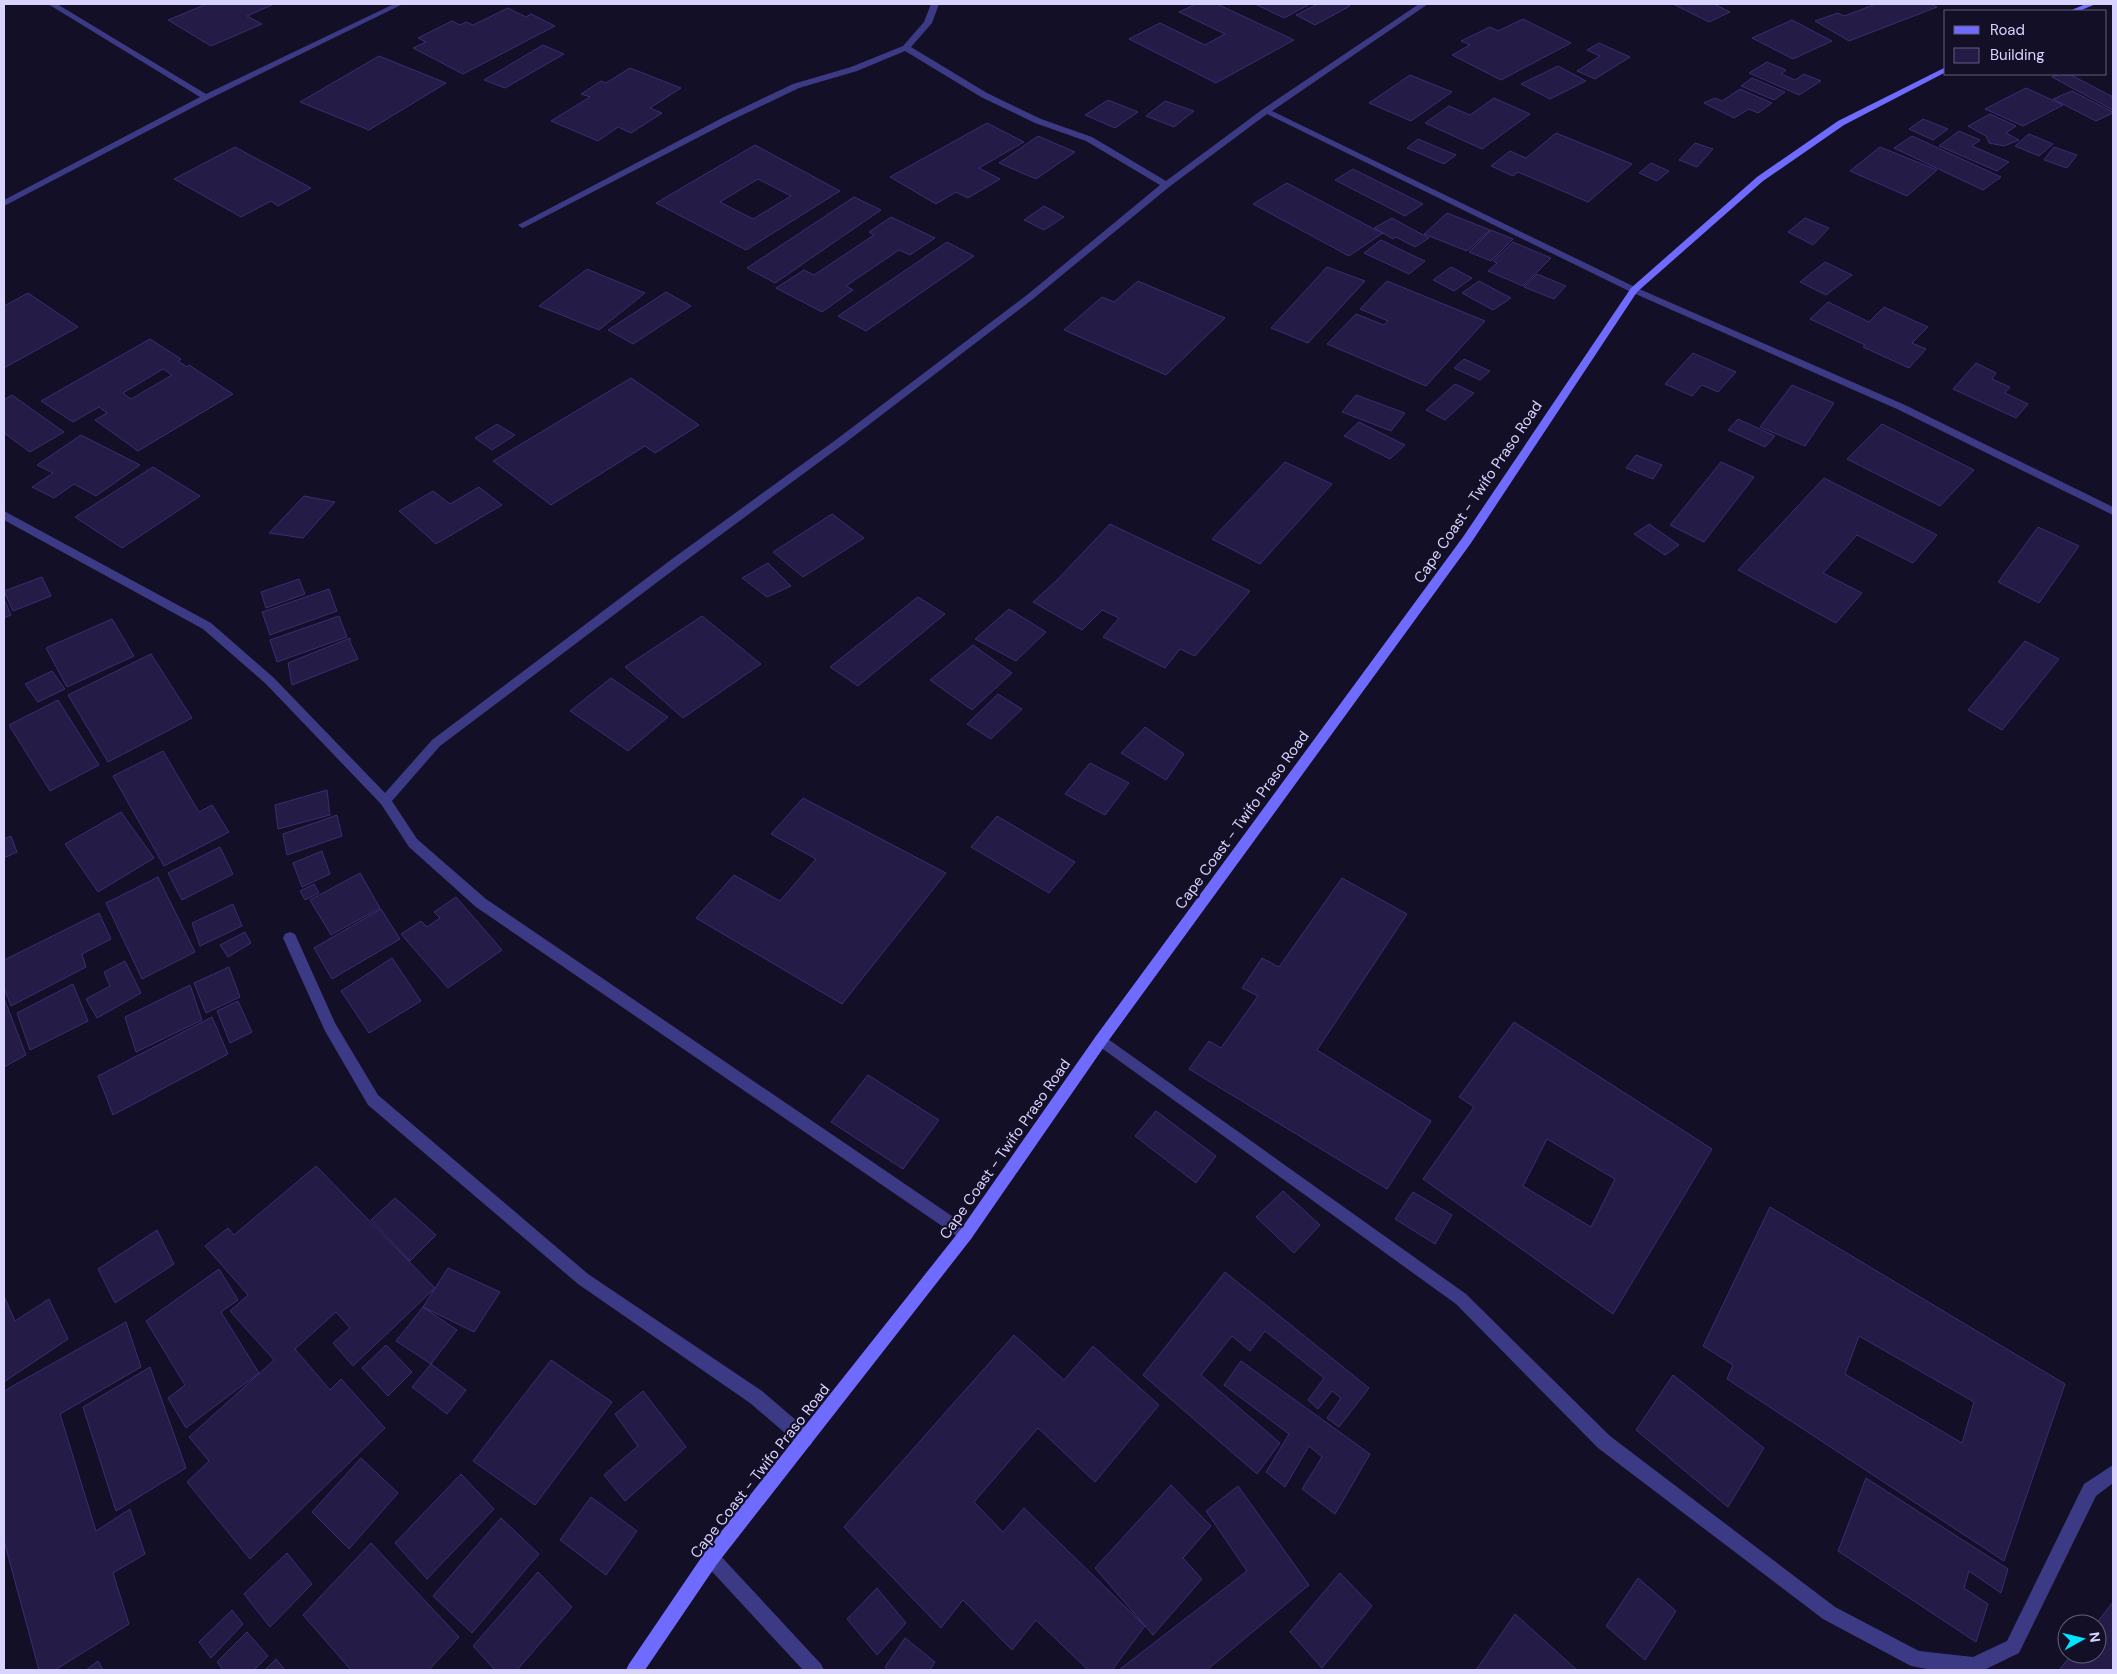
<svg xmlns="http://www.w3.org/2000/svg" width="2117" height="1674" viewBox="0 0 2117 1674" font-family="'DM Sans',sans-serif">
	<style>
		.building { fill: #241b47; stroke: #3b2d73; fill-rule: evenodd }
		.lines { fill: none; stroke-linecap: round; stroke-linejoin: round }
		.minor { fill: #3d3a85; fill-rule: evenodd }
		.secondary { fill: #6f6bff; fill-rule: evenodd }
		.labels { text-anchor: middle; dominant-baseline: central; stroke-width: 4.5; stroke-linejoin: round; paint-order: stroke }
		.street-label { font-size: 15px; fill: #d9d4ff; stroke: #130f26 }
	</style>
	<rect width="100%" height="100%" fill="#130f26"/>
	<path class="building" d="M207,4H274L247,16L262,24L211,46L168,20Z
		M1196,4H1217L1294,40L1216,83L1129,39L1160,23L1205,45L1225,34L1179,12Z
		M1259,4H1310L1284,18L1257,5Z
		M1318,4H1346L1350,6L1315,25L1296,15Z
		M1673,4H1714L1730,12L1709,22Z
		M1876,4H1931L1937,7L1849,41L1815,21L1838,13L1844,16Z
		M508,8L526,17L531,14L555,26L463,74L413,48L426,42L418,38L452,21L460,25L466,22L473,25Z
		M1523,19L1571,43L1501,80L1452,55L1470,45L1461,41L1490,27L1498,31Z
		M1792,20L1832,41L1793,59L1752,38Z
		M1599,43L1630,57L1595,79L1577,71L1600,56L1587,50Z
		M543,45L564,54L505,88L484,80Z
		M379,56L446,83L369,130L300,102Z
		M1767,62L1786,70L1781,74L1795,80L1804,74L1821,81L1799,95L1749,73Z
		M1558,66L1586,81L1550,99L1521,84Z
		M630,68L681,88L650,108L662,113L631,133L618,127L598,141L551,121L590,97L581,94L601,81L606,83Z
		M2060,74H2069L2113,97V110L2052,77Z
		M1410,75L1452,92L1411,121L1369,103Z
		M1752,78L1785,92L1774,100L1741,86Z
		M2026,88L2063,105L2023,126L1985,109Z
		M1740,89L1772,103L1758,113L1749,109L1734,118L1704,103L1715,98L1722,101Z
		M2072,91L2113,112V113L2096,121L2053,99Z
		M1494,98L1530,114L1482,149L1425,123L1449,106L1470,115Z
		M1108,100L1138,112L1115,128L1085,115Z
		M1165,101L1194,111L1174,127L1146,116Z
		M1990,114L2016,126L2006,133L2019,140L2004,146L1989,143L1986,136L1968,126Z
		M1923,119L1948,129L1933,140L1909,129Z
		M987,123L1024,142L979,168L1000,179L968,198L956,192L936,204L890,177Z
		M1959,131L1980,140L1972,146L2009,162L1997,171L1939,146Z
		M1556,133L1632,164L1588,202L1518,172L1513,176L1491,166L1510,151L1526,158Z
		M2029,134L2053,144L2039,156L2015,146Z
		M1038,136L1075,152L1036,179L999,163Z
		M1912,136L2001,177L1983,190L1894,148Z
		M1418,139L1456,155L1444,164L1407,148Z
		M1695,143L1713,149L1697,167L1679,160Z
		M755,145L840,191L746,250L656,203ZM758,179L791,196L753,219L720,202Z
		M235,147L311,188L278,206L271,201L241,217L174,179Z
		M1880,147L1937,170L1907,196L1850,171Z
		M2054,147L2077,155L2067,168L2044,160Z
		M1651,163L1669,171L1657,181L1639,173Z
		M1353,169L1423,204L1405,216L1335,180Z
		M1287,183L1374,229L1383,233L1349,256L1253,204Z
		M854,197L881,210L775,283L747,268Z
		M1044,206L1064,217L1044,230L1024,220Z
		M1447,213L1490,230L1467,251L1424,234Z
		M891,217L935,238L910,255L899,250L846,286L853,290L822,312L776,288L804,270L814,275L874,235L869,232Z
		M1392,218L1410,228L1429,238L1415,247L1396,237L1393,239L1374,228Z
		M1805,218L1829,228L1813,245L1788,232Z
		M1491,230L1513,239L1491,261L1469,252Z
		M1381,240L1416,257L1425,261L1409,274L1364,253Z
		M947,242L974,256L866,331L838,316Z
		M1513,242L1551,258L1523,286L1488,271L1497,263L1493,261Z
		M1825,262L1852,275L1826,295L1800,282Z
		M1327,267L1365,281L1308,343L1271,328Z
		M1451,267L1472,278L1454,291L1433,280Z
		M587,269L645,293L599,330L539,306Z
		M1537,274L1566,286L1554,299L1524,287Z
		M1138,281L1225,318L1166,375L1064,330L1102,297L1114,302Z
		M1387,281L1485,321L1426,386L1327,344L1356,314L1384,325L1388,321L1360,309Z
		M1479,281L1511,298L1493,310L1462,293Z
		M666,292L691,306L633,344L608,330Z
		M28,293L78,327L4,368V306Z
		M1828,302L1869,322L1884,307L1928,327L1912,343L1926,349L1909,368L1863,347L1865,345L1810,319Z
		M150,339L181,359L178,361L187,367L189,365L233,394L138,451L95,420L107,413L99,407L73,422L41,401ZM163,369L172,375L131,399L123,393Z
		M1693,353L1736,372L1718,392L1702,385L1692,396L1665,384Z
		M1464,359L1490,371L1480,380L1454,368Z
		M1976,363L1996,373L1992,379L2010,387L2005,393L2028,404L2016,418L1953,389Z
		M631,378L699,425L655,453L645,446L551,505L493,461Z
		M1455,384L1474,393L1445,420L1426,410Z
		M1792,385L1834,403L1805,446L1760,427Z
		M12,395L64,432L30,452L4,433V400Z
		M1356,395L1405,413L1391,431L1342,412Z
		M1738,419L1775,436L1765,447L1728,430Z
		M1359,422L1405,445L1390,459L1344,436Z
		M497,424L515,435L492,450L475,438Z
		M1882,424L1974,470L1940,506L1847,459Z
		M81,435L140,465L96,496L74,484L54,498L32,487L53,473L37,465Z
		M1636,455L1662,465L1653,479L1626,468Z
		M1285,462L1332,484L1260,564L1212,539Z
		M1721,462L1754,477L1704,542L1670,525Z
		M153,467L200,496L122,548L75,517Z
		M1824,478L1937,535L1913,563L1857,535L1823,573L1862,593L1836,623L1738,570Z
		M479,487L502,505L436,544L399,511L433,491L450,504Z
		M304,496L335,502L303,538L269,533Z
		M832,514L864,538L803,577L773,552Z
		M1110,524L1250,591L1195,656L1180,649L1165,668L1103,637L1119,618L1102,610L1082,630L1033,602L1057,580Z
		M1649,524L1679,545L1665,555L1634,534Z
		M2038,527L2079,546L2039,603L1998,582Z
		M768,563L791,586L767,597L742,578Z
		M42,577L51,596L13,611L4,591Z
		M299,579L305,594L266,608L261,592Z
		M329,589L337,611L270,635L262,612Z
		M918,597L945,614L858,686L830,667Z
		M4,599L11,615L4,618Z
		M1009,609L1046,632L1016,661L975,639Z
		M339,616L347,637L277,662L270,640Z
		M702,616L761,664L683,718L625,667Z
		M112,619L134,656L67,687L46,648Z
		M350,638V642L358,659L292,685L288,663Z
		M2025,641L2059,659L2002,730L1968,710Z
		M973,645L1012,673L972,710L930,680Z
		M151,654L192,718L108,762L68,695Z
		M52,671L65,689L38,702L25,684Z
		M611,678L668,717L628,751L570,711Z
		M998,694L1022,709L991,739L967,724Z
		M58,700L99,765L50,791L9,725Z
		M1145,727L1184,754L1166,780L1121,753Z
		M163,751L199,812L212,805L229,832L164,866L113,776Z
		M1090,763L1129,783L1105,815L1065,794Z
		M327,790L330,815L278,829L275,805Z
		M803,798L946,873L842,1004L696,918L734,875L780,901L816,859L771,834Z
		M121,812L154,858L98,892L65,844Z
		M337,815L342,836L287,855L283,834Z
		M997,816L1075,862L1049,893L971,847Z
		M11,836L17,852L4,858V839Z
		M220,847L233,874L182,900L168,873Z
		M322,851L330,874L302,887L293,863Z
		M360,873L380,908L331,935L310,900Z
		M158,877L195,952L142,979L106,903Z
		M1342,878L1407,914L1317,1050L1431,1121L1387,1189L1189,1069L1209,1041L1221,1048L1258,996L1242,988L1262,958L1279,967Z
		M314,884L319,893L305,900L300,891Z
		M456,897L502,950L448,988L401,934L421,921L427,927L440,918L434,912Z
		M233,904L242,926L200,946L192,923Z
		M381,909L400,939L332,979L314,948Z
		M99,913L111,939L82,954L86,967L11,1006L4,988V960Z
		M245,932L251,943L228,957L220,945Z
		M392,958L421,1001L369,1033L341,991Z
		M125,961L141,993L97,1018L86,999L110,986L104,972Z
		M229,967L240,997L206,1013L194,983Z
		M73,984L88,1021L30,1050L17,1013Z
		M190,985L202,1020L136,1052L125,1017Z
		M4,998L26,1055L4,1067Z
		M238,1001L252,1032L230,1043L217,1011Z
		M212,1017L228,1054L113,1115L98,1076Z
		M1514,1022L1712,1149L1613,1314L1423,1179L1474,1107L1459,1097ZM1547,1139L1615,1179L1591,1227L1523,1186Z
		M868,1075L939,1120L903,1169L831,1122Z
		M1156,1111L1216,1156L1196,1183L1135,1136Z
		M316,1166L435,1288L353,1366L333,1343L350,1328L336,1312L295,1349L330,1390L341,1379L385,1428L250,1559L187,1482L209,1461L189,1437L274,1360L230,1311L248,1295L205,1246L228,1228L234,1235Z
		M1283,1191L1320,1225L1294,1253L1256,1217Z
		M1413,1192L1452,1215L1435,1244L1395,1219Z
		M395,1198L436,1235L410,1261L371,1220Z
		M1770,1207L2065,1384L2004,1561L1727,1379L1733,1365L1703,1346ZM1859,1336L1974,1402L1962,1443L1845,1374Z
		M157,1230L174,1264L115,1303L98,1269Z
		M448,1268L500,1292L474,1332L423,1307Z
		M219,1269L238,1300L221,1312L259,1373L186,1428L168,1398L185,1385L146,1321Z
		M1225,1272L1369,1388L1339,1427L1327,1418L1341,1398L1332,1391L1318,1409L1308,1400L1324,1378L1265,1331L1250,1351L1232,1336L1201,1375L1280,1443L1257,1474L1143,1375Z
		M4,1296L15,1321L49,1299L68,1339L4,1382Z
		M423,1307L457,1330L431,1364L396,1341Z
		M126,1322L141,1367L60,1414L96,1531L130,1509L145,1554L113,1573L129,1624L55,1670H39L4,1541V1391Z
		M1014,1335L1064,1380L1093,1346L1159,1405L1095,1482L1038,1428L974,1502L1003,1532L1024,1508L1145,1626L1112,1670H1088L1036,1620L1012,1650L963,1600L941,1628L844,1527Z
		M386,1345L412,1372L388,1396L362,1368Z
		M551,1360L612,1402L535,1505L473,1461Z
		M1241,1361L1370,1454L1335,1514L1302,1489L1322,1457L1309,1446L1285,1487L1266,1472L1289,1434L1224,1385Z
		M431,1364L466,1390L447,1414L412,1387Z
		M150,1367L186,1468L116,1511L83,1407Z
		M1673,1375L1764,1448L1728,1507L1636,1430Z
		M643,1391L686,1447L625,1501L604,1475L638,1446L615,1414Z
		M361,1458L398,1493L349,1549L312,1512Z
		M461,1474L494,1509L427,1579L395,1543Z
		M1866,1478L2008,1569L2001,1593L1969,1571L1964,1588L1988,1604L1976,1642L1838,1551Z
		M1171,1485L1211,1526L1183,1558L1202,1579L1153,1635L1095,1568Z
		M1238,1486L1309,1585L1207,1670H1119L1247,1571L1206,1511Z
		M591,1497L637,1531L606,1575L560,1540Z
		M501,1518L539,1554L472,1633L433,1596Z
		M371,1543L459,1637L429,1670H351L303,1615Z
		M287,1553L312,1584L270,1627L244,1594Z
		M538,1572L572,1607L517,1670H495L473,1646Z
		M1340,1573L1372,1606L1322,1668L1290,1632Z
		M1638,1578L1676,1611L1645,1660L1606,1626Z
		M877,1588L906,1623L877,1655L847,1619Z
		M2113,1602V1670H2059L2072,1654H2097L2096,1624Z
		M232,1610L243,1624L211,1658L199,1642Z
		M1515,1614L1577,1670H1476Z
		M247,1632L268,1656L254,1670H223L217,1662Z
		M905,1638L935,1662L930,1670H888L885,1667Z
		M276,1659L285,1670H265Z
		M98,1661L103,1670H86Z"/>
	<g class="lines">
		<path class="minor" d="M48,4H57L206,94L394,4H403L209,99L4,206V200L200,97Z
			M931,4H939L932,23L911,47L987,93L1041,119L1092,137L1166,181L1263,109L1419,4H1428L1272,111L1637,288L1905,405L2113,507V515L1897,409L1631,292L1267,114L1169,187L1033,299L845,443L680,565L440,746L392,801L417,839L486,899L971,1229L973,1234L971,1239L966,1241L961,1239L476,907L409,847L381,804L266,684L203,629L4,520V511L211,623L274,678L385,793L432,740L672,559L837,439L1027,295L1160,185L1086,141L1035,123L981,97L905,51L857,71L799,88L730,121L525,227L522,228L518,225L724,117L793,84L851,67L903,46L924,22Z
			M290,932L295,934L335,1023L378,1095L588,1274L762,1391L811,1433L813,1439L811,1445L805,1447L799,1445L750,1403L578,1284L368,1105L325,1031L283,938L285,934Z
			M1101,1034L1466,1294L1610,1436L1835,1607L1919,1651L1973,1657L2007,1641L2084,1484L2113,1465V1483L2096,1496L2019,1653L1984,1670H1932L1911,1666L1823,1619L1598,1448L1456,1304L1096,1044L1094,1040L1096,1036Z
			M711,1550L717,1552L821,1664L824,1670H803L705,1564L703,1558L705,1552Z"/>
		<path class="secondary" d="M2086,4H2096L2079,11H2069Z
			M1946,67V72L1844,125L1763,181L1637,292L1471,543L1106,1044L971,1239L717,1564L645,1670H626L629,1664L705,1552L961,1229L1096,1036L1463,537L1631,288L1757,177L1838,121Z"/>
	</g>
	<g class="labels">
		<g class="street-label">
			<text transform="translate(1478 492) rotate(-56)">Cape Coast - Twifo Praso Road</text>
			<text transform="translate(1242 820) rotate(-54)">Cape Coast - Twifo Praso Road</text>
			<text transform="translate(1005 1149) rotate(-55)">Cape Coast - Twifo Praso Road</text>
			<text transform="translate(760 1471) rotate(-52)">Cape Coast - Twifo Praso Road</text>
		</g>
	</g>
	<rect width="2117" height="1674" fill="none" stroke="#d9d4ff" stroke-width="10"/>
	<rect x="1944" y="10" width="162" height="65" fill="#130f26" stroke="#625e7d"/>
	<rect x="1954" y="26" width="25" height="8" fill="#6f6bff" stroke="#625e7d"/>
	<text x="1990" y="35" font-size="15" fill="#d9d4ff">Road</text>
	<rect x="1954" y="48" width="25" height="15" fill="#241b47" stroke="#625e7d"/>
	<text x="1990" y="60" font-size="15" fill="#d9d4ff">Building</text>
	<g transform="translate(2082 1639) rotate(82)"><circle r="24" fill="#130f26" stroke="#625e7d"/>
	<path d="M0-4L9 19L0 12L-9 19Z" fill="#00e5ff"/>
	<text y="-8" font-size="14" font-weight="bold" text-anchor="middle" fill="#d9d4ff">N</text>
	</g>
</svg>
